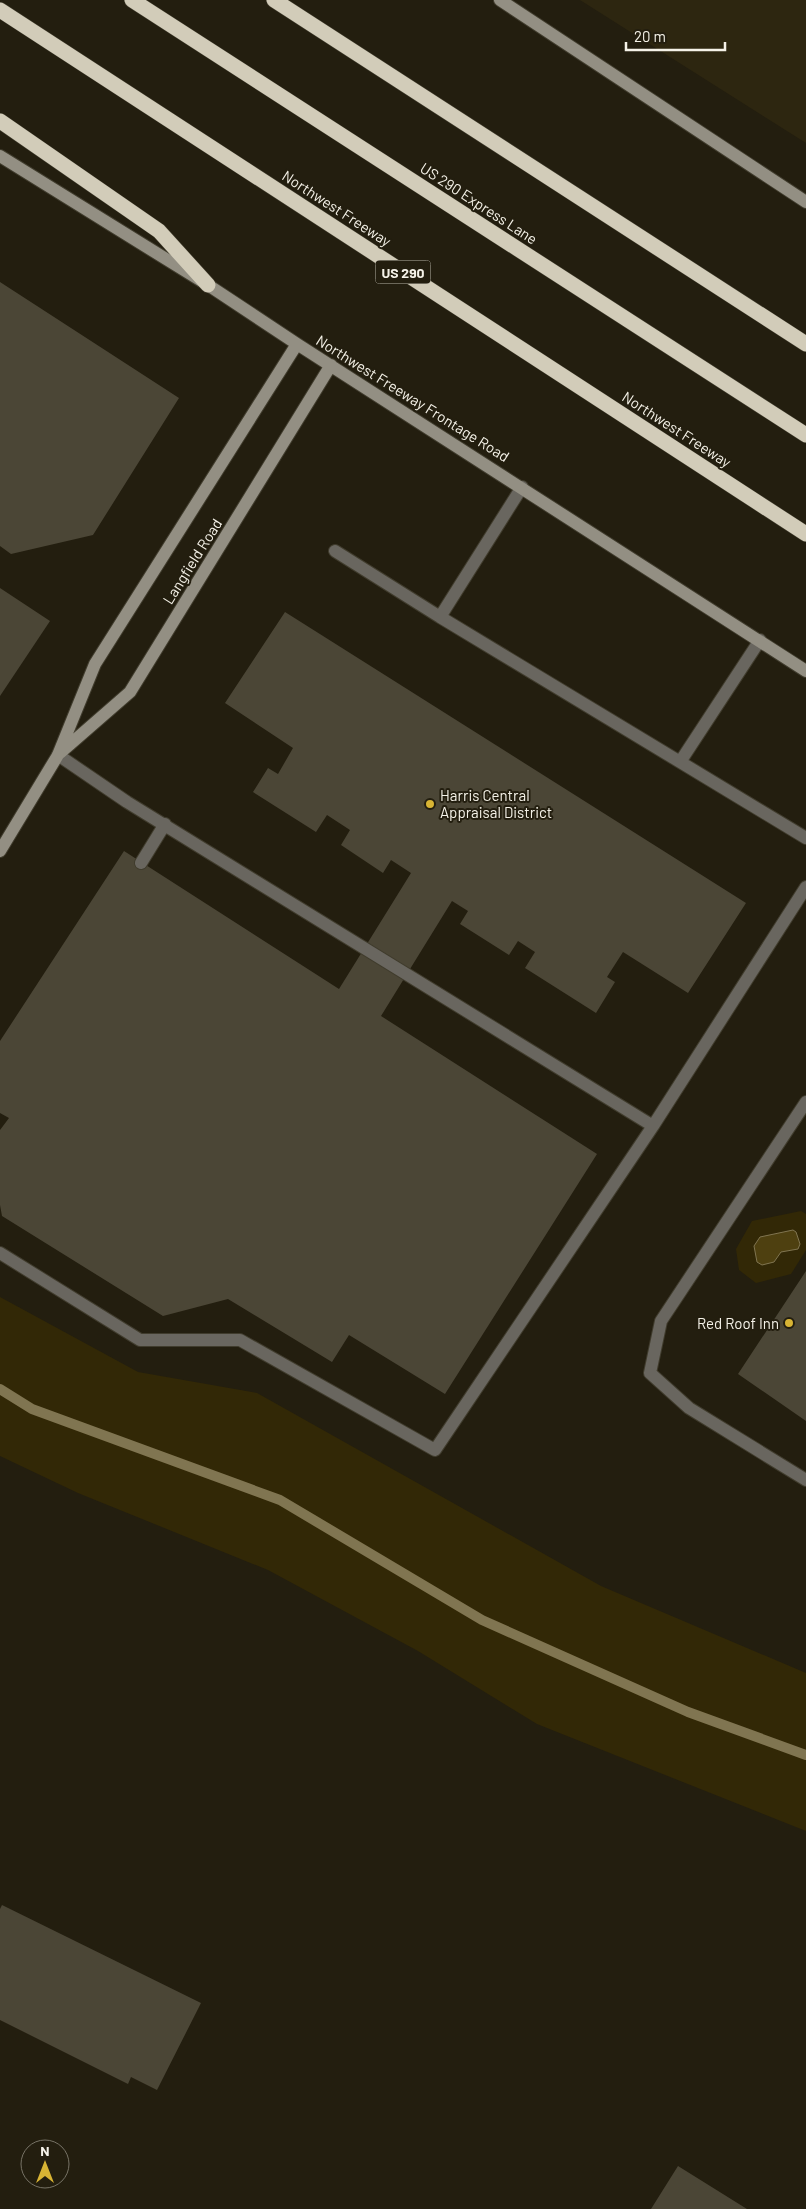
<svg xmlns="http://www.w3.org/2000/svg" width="806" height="2209" viewBox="0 0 806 2209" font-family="Barlow,sans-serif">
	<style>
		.built { fill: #2d2610 }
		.green { fill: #322806 }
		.water { fill: #4e4010; stroke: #807551 }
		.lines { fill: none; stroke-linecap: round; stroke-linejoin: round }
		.stream { stroke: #807551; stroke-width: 10 }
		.building { fill: #4b4636 }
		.lane-casing { stroke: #403c2d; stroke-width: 14 }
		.secondary-casing { stroke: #403c2d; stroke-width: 14 }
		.highway-casing { stroke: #403c2d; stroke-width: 16 }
		.lane { stroke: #69665f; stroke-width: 12 }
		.secondary { stroke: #938f83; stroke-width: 12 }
		.highway { stroke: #d2ccb9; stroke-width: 15 }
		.poi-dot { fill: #d8b434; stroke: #231e0f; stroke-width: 2 }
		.labels { text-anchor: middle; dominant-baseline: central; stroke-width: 4; stroke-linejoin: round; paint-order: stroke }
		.shield { fill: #231e0f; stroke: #b6b2a7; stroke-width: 1 }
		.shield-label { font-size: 14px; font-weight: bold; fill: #f5f2e8 }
		.street-label { font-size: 15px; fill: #f5f2e8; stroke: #231e0f }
		.poi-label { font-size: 15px; fill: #f5f2e8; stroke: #231e0f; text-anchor: start }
	</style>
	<rect width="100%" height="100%" fill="#231e0f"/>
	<path class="built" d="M580,0H806V143Z"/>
	<path class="green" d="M801,1211L806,1214V1250L791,1274L756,1283L739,1270L736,1249L752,1221Z
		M0,1297L138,1372L257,1393L601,1586L806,1673V1831L537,1724L418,1651L268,1570L78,1493L0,1456Z"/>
	<path class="water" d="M793,1230L796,1232L800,1244L798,1249L781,1252L774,1262L762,1265L757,1262L754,1246L760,1237Z"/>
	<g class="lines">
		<path class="stream" d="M0,1389L32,1409L280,1500L482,1620L688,1712L806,1755"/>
	</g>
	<path class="building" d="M0,282L179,398L93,535L11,554L0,546Z
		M0,588L50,621L0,696Z
		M285,612L746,903L688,993L623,952L607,977L615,982L596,1013L525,968L535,952L518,941L509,955L460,924L468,911L452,901L381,1016L597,1154L445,1394L349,1335L332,1362L228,1299L163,1316L2,1216L0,1205V1130L9,1118L0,1113V1041L124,851L339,989L411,873L391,860L383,873L341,845L350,830L327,815L316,832L253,792L268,768L278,774L293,748L225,703Z
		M806,1271V1421L738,1374Z
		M2,1905L201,2003L157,2090L131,2077L128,2084L0,2020V1909Z
		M678,2166L747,2209H651Z"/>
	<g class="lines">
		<g class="lane-casing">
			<path id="lane" d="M522,487L440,617L806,838
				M335,551L440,617
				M58,755L127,802L653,1126L806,887
				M680,762L760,640
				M141,863L165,824
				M806,1102L661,1321L650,1373L689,1408L806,1480
				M0,1253L140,1340H240L435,1450L653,1126"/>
		</g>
		<g class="secondary-casing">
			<path id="secondary" d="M500,0L806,202
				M0,156L208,285L297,344L806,671
				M60,753L130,692L331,365
				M0,851L58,755L95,664L297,344"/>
		</g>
		<g class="highway-casing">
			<path id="highway" d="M132,0L806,435
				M274,0L806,344
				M0,10L806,534
				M0,121L159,231L208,285"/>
		</g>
		<use href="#lane" class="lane"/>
		<use href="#secondary" class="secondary"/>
		<use href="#highway" class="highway"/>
	</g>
	<g class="poi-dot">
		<circle cx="430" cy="804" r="5"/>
		<circle cx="789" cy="1323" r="5"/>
	</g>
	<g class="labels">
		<rect class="shield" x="375.5" y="260.5" width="55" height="23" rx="4"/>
		<g class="shield-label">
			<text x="403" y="272">US 290</text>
		</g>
		<g class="street-label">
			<text transform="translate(479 203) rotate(33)">US 290 Express Lane</text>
			<text transform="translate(337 208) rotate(33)">Northwest Freeway</text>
			<text transform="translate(413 398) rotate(32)">Northwest Freeway Frontage Road</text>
			<text transform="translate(677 429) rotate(33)">Northwest Freeway</text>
			<text transform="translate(192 561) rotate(-58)">Langfield Road</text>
		</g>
		<g class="poi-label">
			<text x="440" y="795">Harris Central<tspan x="440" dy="17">Appraisal District</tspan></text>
			<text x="779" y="1323" text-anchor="end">Red Roof Inn</text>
		</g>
	</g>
	<g transform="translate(45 2164)"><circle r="24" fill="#231e0f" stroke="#777366"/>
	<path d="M0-4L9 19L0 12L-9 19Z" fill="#d8b434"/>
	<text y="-8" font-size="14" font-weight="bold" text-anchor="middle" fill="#f5f2e8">N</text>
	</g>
	<path d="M626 42v8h99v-8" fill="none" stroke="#f5f2e8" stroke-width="2.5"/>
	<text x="634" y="42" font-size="15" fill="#f5f2e8" stroke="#231e0f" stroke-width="4" paint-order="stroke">20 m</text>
</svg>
